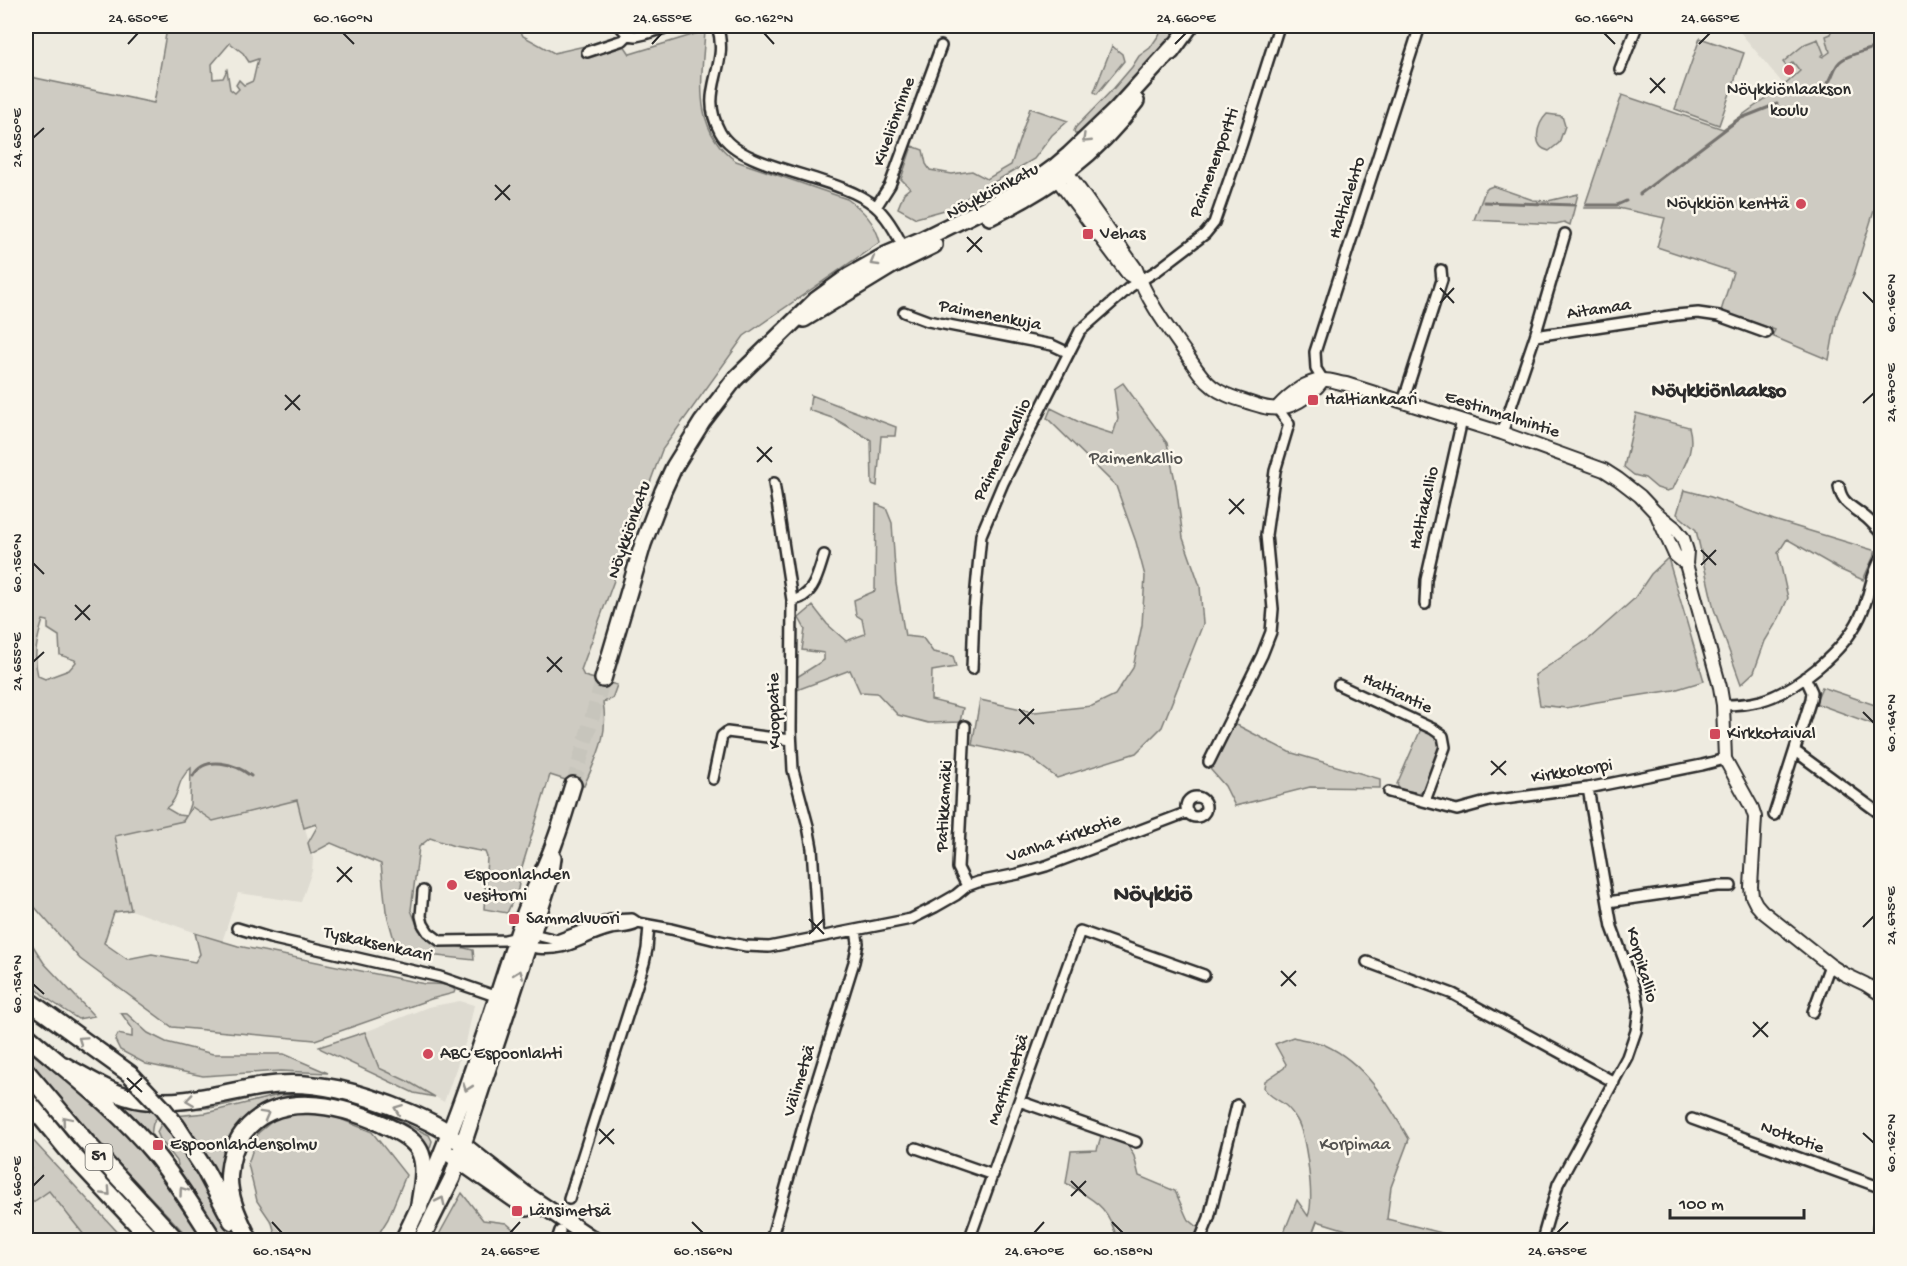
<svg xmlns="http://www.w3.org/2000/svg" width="1907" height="1266" viewBox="0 0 1907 1266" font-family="'Gochi Hand',sans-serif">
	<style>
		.built { fill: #dedbd1 }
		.green { fill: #cecbc2; stroke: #7c7b76; stroke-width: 1.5; fill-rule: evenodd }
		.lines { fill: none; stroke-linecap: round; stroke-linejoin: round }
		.stream { stroke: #74726e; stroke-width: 3 }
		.primary-tunnel { stroke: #c7c5bc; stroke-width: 15; stroke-dasharray: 15 8; stroke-linecap: butt }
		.minor-casing { stroke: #2b2b2b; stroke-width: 14 }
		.tertiary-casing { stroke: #2b2b2b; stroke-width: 16 }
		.primary-casing { stroke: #2b2b2b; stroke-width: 20 }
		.motorway-casing { stroke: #2b2b2b; stroke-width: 21 }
		.minor { stroke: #fbf7ec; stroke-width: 9 }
		.tertiary { stroke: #fbf7ec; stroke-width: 12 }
		.primary { stroke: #fbf7ec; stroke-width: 15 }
		.motorway { stroke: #fbf7ec; stroke-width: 16 }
		.motorway-bridge-casing { stroke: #2b2b2b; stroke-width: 21; stroke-linecap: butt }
		.motorway-bridge { stroke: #fbf7ec; stroke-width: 16 }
		.oneway { stroke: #93918c }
		.ticks { fill: none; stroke: #2b2b2b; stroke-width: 2 }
		.poi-dot { fill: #d1495b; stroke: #fbf7ec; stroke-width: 2 }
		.labels { text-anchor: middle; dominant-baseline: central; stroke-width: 5; stroke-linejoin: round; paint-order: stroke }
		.shield { fill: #fbf7ec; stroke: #696865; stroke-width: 1.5 }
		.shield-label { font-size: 16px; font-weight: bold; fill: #2b2b2b }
		.poi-label { font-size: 18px; fill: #2b2b2b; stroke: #fbf7ec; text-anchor: start }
		.street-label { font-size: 18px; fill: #2b2b2b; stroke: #fbf7ec }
		.park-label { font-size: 18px; fill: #545351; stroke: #fbf7ec }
		.quarter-label { font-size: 21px; font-weight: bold; fill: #2b2b2b; stroke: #fbf7ec }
		.district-label { font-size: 24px; font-weight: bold; fill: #2b2b2b; stroke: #fbf7ec }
		.neatline { fill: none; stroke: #2b2b2b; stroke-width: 2 }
		.ticks-label { font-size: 15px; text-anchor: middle; fill: #2b2b2b }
	</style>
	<rect width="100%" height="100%" fill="#eeebe0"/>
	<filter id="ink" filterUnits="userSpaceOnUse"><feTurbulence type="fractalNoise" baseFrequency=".0167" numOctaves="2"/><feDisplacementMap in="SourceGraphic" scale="12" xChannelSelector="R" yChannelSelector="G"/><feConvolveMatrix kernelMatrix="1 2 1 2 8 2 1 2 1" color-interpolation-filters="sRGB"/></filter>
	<g filter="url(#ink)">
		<path class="built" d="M1735,26H1865L1784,85Z
			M298,800L313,859L312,871L301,902L238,893L222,942L131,910L115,836L182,821L192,806L213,820Z
			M460,1001L474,1005L467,1038L444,1102L409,1082L379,1068L365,1032L428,1007Z
			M49,1191L88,1240H26V1207Z"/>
		<path class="green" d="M199,26H518L523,36L554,53L589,45L605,50L624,45L630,54L705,31C702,79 691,129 736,161L847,199C863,210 875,222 880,242L744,336L662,450L581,670L584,676L617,685L612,699L603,702C609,736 597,756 584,786L550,775L522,867L518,889L507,913L484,909L487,857L485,852L454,846L430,838L419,847L411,910L419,930L435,941L473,950L474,960L428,955L395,943L386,911L381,864L331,843L311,854L308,843L317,827L316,824L304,828L297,800L213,821L192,807L183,821L115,836L131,910L114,912L104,943L127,959L152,954L195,962L200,954L195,933L238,946L425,984C435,984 447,983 455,990L454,993L431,999L315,1040L172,1027L80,959L26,897V76L154,103L167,28L195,33ZM230,43L243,53L249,62L258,59L253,81L244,85L239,80L236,85L239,89L235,93L230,89L227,70L223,78L213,79L212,64ZM43,620L48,621V629L59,636L60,655L75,660L76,662L69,670L45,679L38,676C33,656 37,639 43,620ZM191,768L190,804L186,816L178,815L166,808C181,798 175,780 191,768Z
			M1165,26H1181C1151,66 1116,101 1080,136L1075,133L1074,131L1076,127L1114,88L1132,67L1139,56L1150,48Z
			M1830,26H1881V189L1854,274L1837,315L1829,360L1772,336L1775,330L1721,311L1733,272L1657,247L1665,218L1618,208H1584L1622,95L1723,129L1787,83L1800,71L1793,62L1787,67L1783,62L1805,44L1818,39L1824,54L1821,56L1823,57L1830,52L1826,36L1831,34Z
			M1700,38L1744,53L1719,125L1675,109Z
			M1112,46L1122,54L1124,61L1097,94L1094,92Z
			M1030,108L1068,121L1052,135L1034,159L948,209L916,218L898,208L904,193L910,188L901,179L912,146L923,150L926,164L930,170L952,174L972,171L987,179L1011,165Z
			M1547,114L1562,116L1565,126L1559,143L1549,151C1531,147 1537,124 1547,114Z
			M1493,186L1533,200L1548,201L1578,194L1570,225L1564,222L1556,224L1474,220L1485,191L1488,188Z
			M1123,383L1167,443L1176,485L1183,538L1200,586L1203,624L1162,727L1136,753L1057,778L1029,757L972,745L980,700L1035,712L1092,706L1115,695L1133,668L1142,625L1145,576L1136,542L1116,486L1047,418L1051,408L1085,425L1113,434L1118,419L1114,389Z
			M811,395L896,427L895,436H881L877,486L872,484L871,440L835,419L809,410Z
			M1636,413L1689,427C1696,452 1683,467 1673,489L1667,491L1657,488L1645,478L1634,475L1624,467Z
			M1684,490L1711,497L1774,520L1876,551L1863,580L1841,570L1787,539L1778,553L1788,598L1779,618L1765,641L1754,672L1741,684L1714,609L1696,530L1677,514Z
			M876,504L886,508L892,523L896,584L905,636L923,638L933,652L953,656L956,667L932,671L931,700L963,708L960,722L928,723L898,715L877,693L860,692L850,670L797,690V677L824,660V653L802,650L805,629L799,618L813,606L827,624L846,641L865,634L862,619L856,615L854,600L875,591Z
			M1668,558L1704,681L1674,690L1597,702L1566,708L1540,705L1535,675L1590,638L1634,599L1651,574Z
			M1822,687L1881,707V727L1815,703Z
			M1235,724L1289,752L1380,779V788L1310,787L1235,806L1225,786L1210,769Z
			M1421,729L1437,737L1442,746L1427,788L1419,793L1399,789L1397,784Z
			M26,935L44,963L94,1016L78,1019L45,997L26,979Z
			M121,1013L127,1014L148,1033L166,1042L213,1054H284L328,1073L280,1071L203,1076L146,1064L120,1050L115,1040L118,1034L132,1037V1028Z
			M365,1032L379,1068L409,1082L435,1097L414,1093L321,1049L319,1047Z
			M1293,1037C1303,1040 1316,1041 1325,1045C1365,1063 1388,1103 1409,1139L1391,1187L1387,1219L1469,1240H1379L1317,1221L1310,1240H1281L1297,1200L1308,1216C1315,1200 1306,1135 1297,1120C1294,1115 1290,1109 1285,1105C1278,1099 1269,1097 1264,1088L1265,1081L1284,1068L1286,1064L1275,1044Z
			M26,1044L134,1136L210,1240H191L105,1149L26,1057Z
			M304,1087C349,1092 394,1107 435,1128L431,1130C384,1110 335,1084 282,1091C259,1095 237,1103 215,1107C199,1110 162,1107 154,1121C151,1127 152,1134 151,1139L102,1093L129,1102L163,1106L187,1104L277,1088Z
			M279,1095C291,1095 304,1093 316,1095C356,1098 393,1118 429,1135L432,1141L430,1148H424L332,1103L248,1119L228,1198L175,1116L206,1113Z
			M326,1113L372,1132L406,1175L388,1219L375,1240H277L272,1223L257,1201L248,1164L258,1133L281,1114Z
			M164,1118L192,1159L237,1240H223L176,1166L178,1165L177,1161L160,1139L157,1132Z
			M26,1133L125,1240H88L49,1191L26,1207V1173L31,1168L26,1161Z
			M1101,1136L1127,1144L1134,1156L1139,1176L1175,1191L1187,1218L1201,1230L1194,1240H1117C1109,1205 1094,1201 1066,1183L1071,1151L1097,1150Z
			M462,1193L483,1220L506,1223L526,1240H436Z"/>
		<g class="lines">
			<path class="stream" d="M1801,97C1811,93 1824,90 1830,80C1834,73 1835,64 1842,60C1855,51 1870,53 1882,41
				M1640,194L1739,119L1777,104
				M1484,202L1574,205
				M1587,205H1617L1626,201
				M193,776C205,754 236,764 251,776"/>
			<path class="primary-tunnel" d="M573,785L603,679"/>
			<g class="minor-casing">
				<path id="minor" d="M620,26L628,35L636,36L645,34L672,26
					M717,26C731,67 697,90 720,132C741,171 837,174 875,206C888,217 898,236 905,251
					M587,52L623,40L628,35
					M1620,69L1637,26
					M876,207L890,185L941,46
					M904,312L928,321L1052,345L1069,353
					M1535,336L1565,234
					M1323,380L1316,369L1315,352L1420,26
					M1403,402L1442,280L1441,270
					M1502,433L1535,336L1676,315L1698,313L1719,316L1766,333
					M774,483L792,600L791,730L793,770L808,826L812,848L818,937
					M1839,486C1841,503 1852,506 1864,516C1871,521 1876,528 1882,534
					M792,600C814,598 818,573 824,555
					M1425,604L1426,580L1462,420
					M972,669L974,610L981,535L1003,483L1080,331L1130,287L1158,270L1205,234L1214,223L1242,143L1279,26
					M1339,685L1433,729L1443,736L1445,747L1425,801
					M1723,705C1735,705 1748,704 1760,701C1796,691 1844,651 1860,617C1870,597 1870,575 1882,557
					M965,726L958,868L967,886
					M1795,751L1882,815
					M1209,762L1262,655L1271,632L1273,609L1266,535L1275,471L1289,424L1277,408
					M713,779L722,736L727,732L791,740
					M1389,792L1457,810L1490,801L1588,788L1702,765L1725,759
					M1186 807a10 10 0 1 1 20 0a10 10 0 1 1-20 0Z
					M1774,815L1811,699L1812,692L1805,677
					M423,891L421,916L423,924L428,932L440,941L505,940L532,934L557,940L610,920L632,919L638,923L671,929L720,941L746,946L769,947L911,919L935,907L956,895L967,886L978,882L1018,874L1046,866L1188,812
					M1608,902L1717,886H1731
					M237,928L270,938L440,977L501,998
					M524,943C529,947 532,947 537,948C568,952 582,936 611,929C620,927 630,929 638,923
					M1367,962L1453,994L1614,1082
					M1813,1012L1830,965
					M1019,1101L1136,1142
					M1692,1119L1882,1188
					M916,1148L993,1175
					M569,1199L644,963L647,949L649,926
					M557,1240L560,1231
					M771,1240L806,1116L854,962L858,943L856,930
					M969,1240L1080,931L1204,975
					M1200,1240L1209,1218L1237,1105
					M1542,1240L1558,1184L1627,1057L1636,1031L1639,1009L1636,992L1612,927L1588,788"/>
			</g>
			<g class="tertiary-casing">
				<path id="tertiary" d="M1059,168L1067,172L1136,269C1147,301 1168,328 1187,355C1195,367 1202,379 1213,387C1223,395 1235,398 1247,402C1254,404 1262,407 1269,408C1290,411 1311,396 1323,380
					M1056,170L1057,179L1128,274L1140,281
					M1277,408C1288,396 1305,382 1322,380C1329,379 1338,383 1346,384L1502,433L1604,470L1618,479L1640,496L1655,512L1675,528L1683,538L1687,551L1686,564L1720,687L1723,705L1725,759L1752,808L1755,817L1751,887L1752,896L1756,904L1762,911L1830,965L1844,974L1865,984L1882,995
					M1656,513L1675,555L1686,564
					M1878,1240L1882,1206"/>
			</g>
			<g class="primary-casing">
				<path id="primary" d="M1171,52L1190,26
					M990,217C1051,187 1095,156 1136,101
					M804,319L891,266L934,245
					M603,679L643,544L663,491L674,467L702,422L735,379L816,300L849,276L886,255L921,240L998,202L1041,177L1056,166L1069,155L1115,111L1175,45
					M457,1140L524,1193L594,1240
					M451,1155L527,1208
					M403,1240C455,1136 488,1023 525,913C534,888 547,865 555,841C562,823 567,804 573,785
					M421,1240L452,1178L550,879L553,858"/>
			</g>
			<g class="motorway-casing">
				<path id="motorway" d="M26,999L130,1074
					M26,1035C70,1073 117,1108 154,1153C177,1181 195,1211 214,1240
					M63,1065C88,1078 113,1096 142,1100C184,1106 223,1092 264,1086C314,1078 364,1094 410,1113C424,1119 438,1125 450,1134
					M26,1071L85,1141L176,1240
					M26,1099L67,1149L152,1240
					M177,1127L205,1170L232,1221
					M249,1240C240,1221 228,1198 229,1176C230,1160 234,1145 243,1133C276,1090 339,1104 382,1124C394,1130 412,1137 419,1150C428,1166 421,1191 419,1208"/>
			</g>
			<use href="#minor" class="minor"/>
			<use href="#tertiary" class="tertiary"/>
			<use href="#primary" class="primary"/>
			<use href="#motorway" class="motorway"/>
			<g class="motorway-bridge-casing">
				<path id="motorway-bridge" d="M130,1074L162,1108L177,1127"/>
			</g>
			<use href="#motorway-bridge" class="motorway-bridge"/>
		</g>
		<defs><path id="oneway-chevron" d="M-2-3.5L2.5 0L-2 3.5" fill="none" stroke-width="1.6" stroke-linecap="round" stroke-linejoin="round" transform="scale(1.5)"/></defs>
		<g class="oneway">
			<use href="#oneway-chevron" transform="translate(1086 139) rotate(136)"/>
			<use href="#oneway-chevron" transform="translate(874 262) rotate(150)"/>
			<use href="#oneway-chevron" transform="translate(519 974) rotate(-70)"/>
			<use href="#oneway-chevron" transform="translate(82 1040) rotate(-146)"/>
			<use href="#oneway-chevron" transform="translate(467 1087) rotate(109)"/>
			<use href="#oneway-chevron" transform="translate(190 1100) rotate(172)"/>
			<use href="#oneway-chevron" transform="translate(398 1109) rotate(-159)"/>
			<use href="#oneway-chevron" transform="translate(265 1115) rotate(-29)"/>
			<use href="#oneway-chevron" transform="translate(66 1120) rotate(-130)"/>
			<use href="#oneway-chevron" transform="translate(183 1191) rotate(-126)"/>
			<use href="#oneway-chevron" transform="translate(107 1192) rotate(47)"/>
			<use href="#oneway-chevron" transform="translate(441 1201) rotate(-64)"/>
		</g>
	</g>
	<path class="ticks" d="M343,33L354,44M764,33L774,44M1604,33L1615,44M128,44L138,33M652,44L662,33M1175,44L1186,33M1699,44L1710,33M1650,78L1665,93M1650,93L1665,78M33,138L44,128M495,185L510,200M495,200L510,185M967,237L982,252M967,252L982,237M1440,288L1454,303M1863,292L1874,303M1440,303L1454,288M285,395L300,410M1863,403L1874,393M285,410L300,395M757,447L772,462M757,462L772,447M1229,499L1244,514M1229,514L1244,499M1701,550L1716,565M33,563L44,574M1701,565L1716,550M75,605L90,620M75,620L90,605M547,657L562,672M33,662L44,652M547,672L562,657M1019,709L1034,724M1863,712L1874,723M1019,724L1034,709M1491,761L1506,775M1491,775L1506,761M337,867L352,882M337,882L352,867M809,919L824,934M1863,927L1874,916M809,934L824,919M1281,971L1296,986M33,984L44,994M1281,986L1296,971M1753,1022L1768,1037M1753,1037L1768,1022M127,1078L142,1092M127,1092L142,1078M599,1129L614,1144M1863,1133L1874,1143M599,1144L614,1129M1071,1181L1086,1196M33,1186L44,1175M1071,1196L1086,1181M272,1222L282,1233M692,1222L703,1233M1112,1222L1123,1233M510,1233L520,1222M1034,1233L1044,1222M1557,1233L1568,1222"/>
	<g class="poi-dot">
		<circle cx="1789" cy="70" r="6"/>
		<circle cx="1801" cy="204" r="6"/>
		<rect x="1082" y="228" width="12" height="12" rx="3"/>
		<rect x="1307" y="394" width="12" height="12" rx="3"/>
		<rect x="1709" y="728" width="12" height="12" rx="3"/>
		<circle cx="452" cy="885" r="6"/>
		<rect x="508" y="913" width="12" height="12" rx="3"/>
		<circle cx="428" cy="1054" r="6"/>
		<rect x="152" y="1139" width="12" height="12" rx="3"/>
		<rect x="511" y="1205" width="12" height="12" rx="3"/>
	</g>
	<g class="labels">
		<rect class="shield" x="85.5" y="1144" width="27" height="26" rx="4.5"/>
		<g class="shield-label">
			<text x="99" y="1157">51</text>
		</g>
		<g class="poi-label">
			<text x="1789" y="90" text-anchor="middle">Nöykkiönlaakson<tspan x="1789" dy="21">koulu</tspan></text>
			<text x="1789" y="204" text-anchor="end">Nöykkiön kenttä</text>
			<text x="1100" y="234">Vehas</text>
			<text x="1325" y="400">Haltiankaari</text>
			<text x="1727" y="734">Kirkkotaival</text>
			<text x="464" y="875">Espoonlahden<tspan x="464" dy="21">vesitorni</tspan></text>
			<text x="526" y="919">Sammalvuori</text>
			<text x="440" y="1054">ABC Espoonlahti</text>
			<text x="170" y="1145">Espoonlahdensolmu</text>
			<text x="529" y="1211">Länsimetsä</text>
		</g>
		<g class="street-label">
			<text transform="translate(895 122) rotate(-70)">Kiveliönrinne</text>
			<text transform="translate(1215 163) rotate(-70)">Paimenenportti</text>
			<text transform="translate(993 192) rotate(-28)">Nöykkiönkatu</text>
			<text transform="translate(1348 198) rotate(-72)">Haltialehto</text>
			<text transform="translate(1599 310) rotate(-8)">Aitamaa</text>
			<text transform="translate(990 316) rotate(11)">Paimenenkuja</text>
			<text transform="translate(1502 415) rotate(18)">Eestinmalmintie</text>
			<text transform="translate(1003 450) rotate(-64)">Paimenenkallio</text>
			<text transform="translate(1425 508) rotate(-77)">Haltiakallio</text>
			<text transform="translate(630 530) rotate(-71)">Nöykkiönkatu</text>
			<text transform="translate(1397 694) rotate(25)">Haltiantie</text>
			<text transform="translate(775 711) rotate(-91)">Kuoppatie</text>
			<text transform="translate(1572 772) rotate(-9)">Kirkkokorpi</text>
			<text transform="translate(945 806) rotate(-87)">Patikkamäki</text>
			<text transform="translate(1064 839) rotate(-19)">Vanha Kirkkotie</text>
			<text transform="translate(378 945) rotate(13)">Tyskaksenkaari</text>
			<text transform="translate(1641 965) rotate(74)">Korpikallio</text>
			<text transform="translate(1009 1080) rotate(-71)">Martinmetsä</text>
			<text transform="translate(800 1081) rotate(-73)">Välimetsä</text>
			<text transform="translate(1792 1138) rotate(20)">Notkotie</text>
		</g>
		<g class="park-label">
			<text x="1136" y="459">Paimenkallio</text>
			<text x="1355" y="1145">Korpimaa</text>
		</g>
		<g class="quarter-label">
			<text x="1719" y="392">Nöykkiönlaakso</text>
		</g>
		<g class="district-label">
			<text x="1153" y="895">Nöykkiö</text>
		</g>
	</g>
	<rect width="1907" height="1266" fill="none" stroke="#fbf7ec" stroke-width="66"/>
	<path d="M1670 1209v9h134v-9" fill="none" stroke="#2b2b2b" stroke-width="3"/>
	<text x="1679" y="1209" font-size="18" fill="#2b2b2b" stroke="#fbf7ec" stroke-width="4.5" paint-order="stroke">100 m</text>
	<rect x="33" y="33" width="1841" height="1200" class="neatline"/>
	<g class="ticks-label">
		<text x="138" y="22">24.650°E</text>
		<text x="343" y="22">60.160°N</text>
		<text x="662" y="22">24.655°E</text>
		<text x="764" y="22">60.162°N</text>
		<text x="1186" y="22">24.660°E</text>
		<text x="1604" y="22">60.166°N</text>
		<text x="1710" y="22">24.665°E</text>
		<text transform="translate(16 138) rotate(-90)" y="5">24.650°E</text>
		<text transform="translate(1890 303) rotate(-90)" y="5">60.166°N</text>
		<text transform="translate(1890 393) rotate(-90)" y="5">24.670°E</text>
		<text transform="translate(16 563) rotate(-90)" y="5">60.156°N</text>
		<text transform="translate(16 662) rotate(-90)" y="5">24.655°E</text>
		<text transform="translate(1890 723) rotate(-90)" y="5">60.164°N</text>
		<text transform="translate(1890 916) rotate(-90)" y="5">24.675°E</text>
		<text transform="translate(16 984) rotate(-90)" y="5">60.154°N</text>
		<text transform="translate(1890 1143) rotate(-90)" y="5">60.162°N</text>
		<text transform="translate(16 1186) rotate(-90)" y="5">24.660°E</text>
		<text x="282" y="1255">60.154°N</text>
		<text x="510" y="1255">24.665°E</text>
		<text x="703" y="1255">60.156°N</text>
		<text x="1034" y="1255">24.670°E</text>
		<text x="1123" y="1255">60.158°N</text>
		<text x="1557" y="1255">24.675°E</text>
	</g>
</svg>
